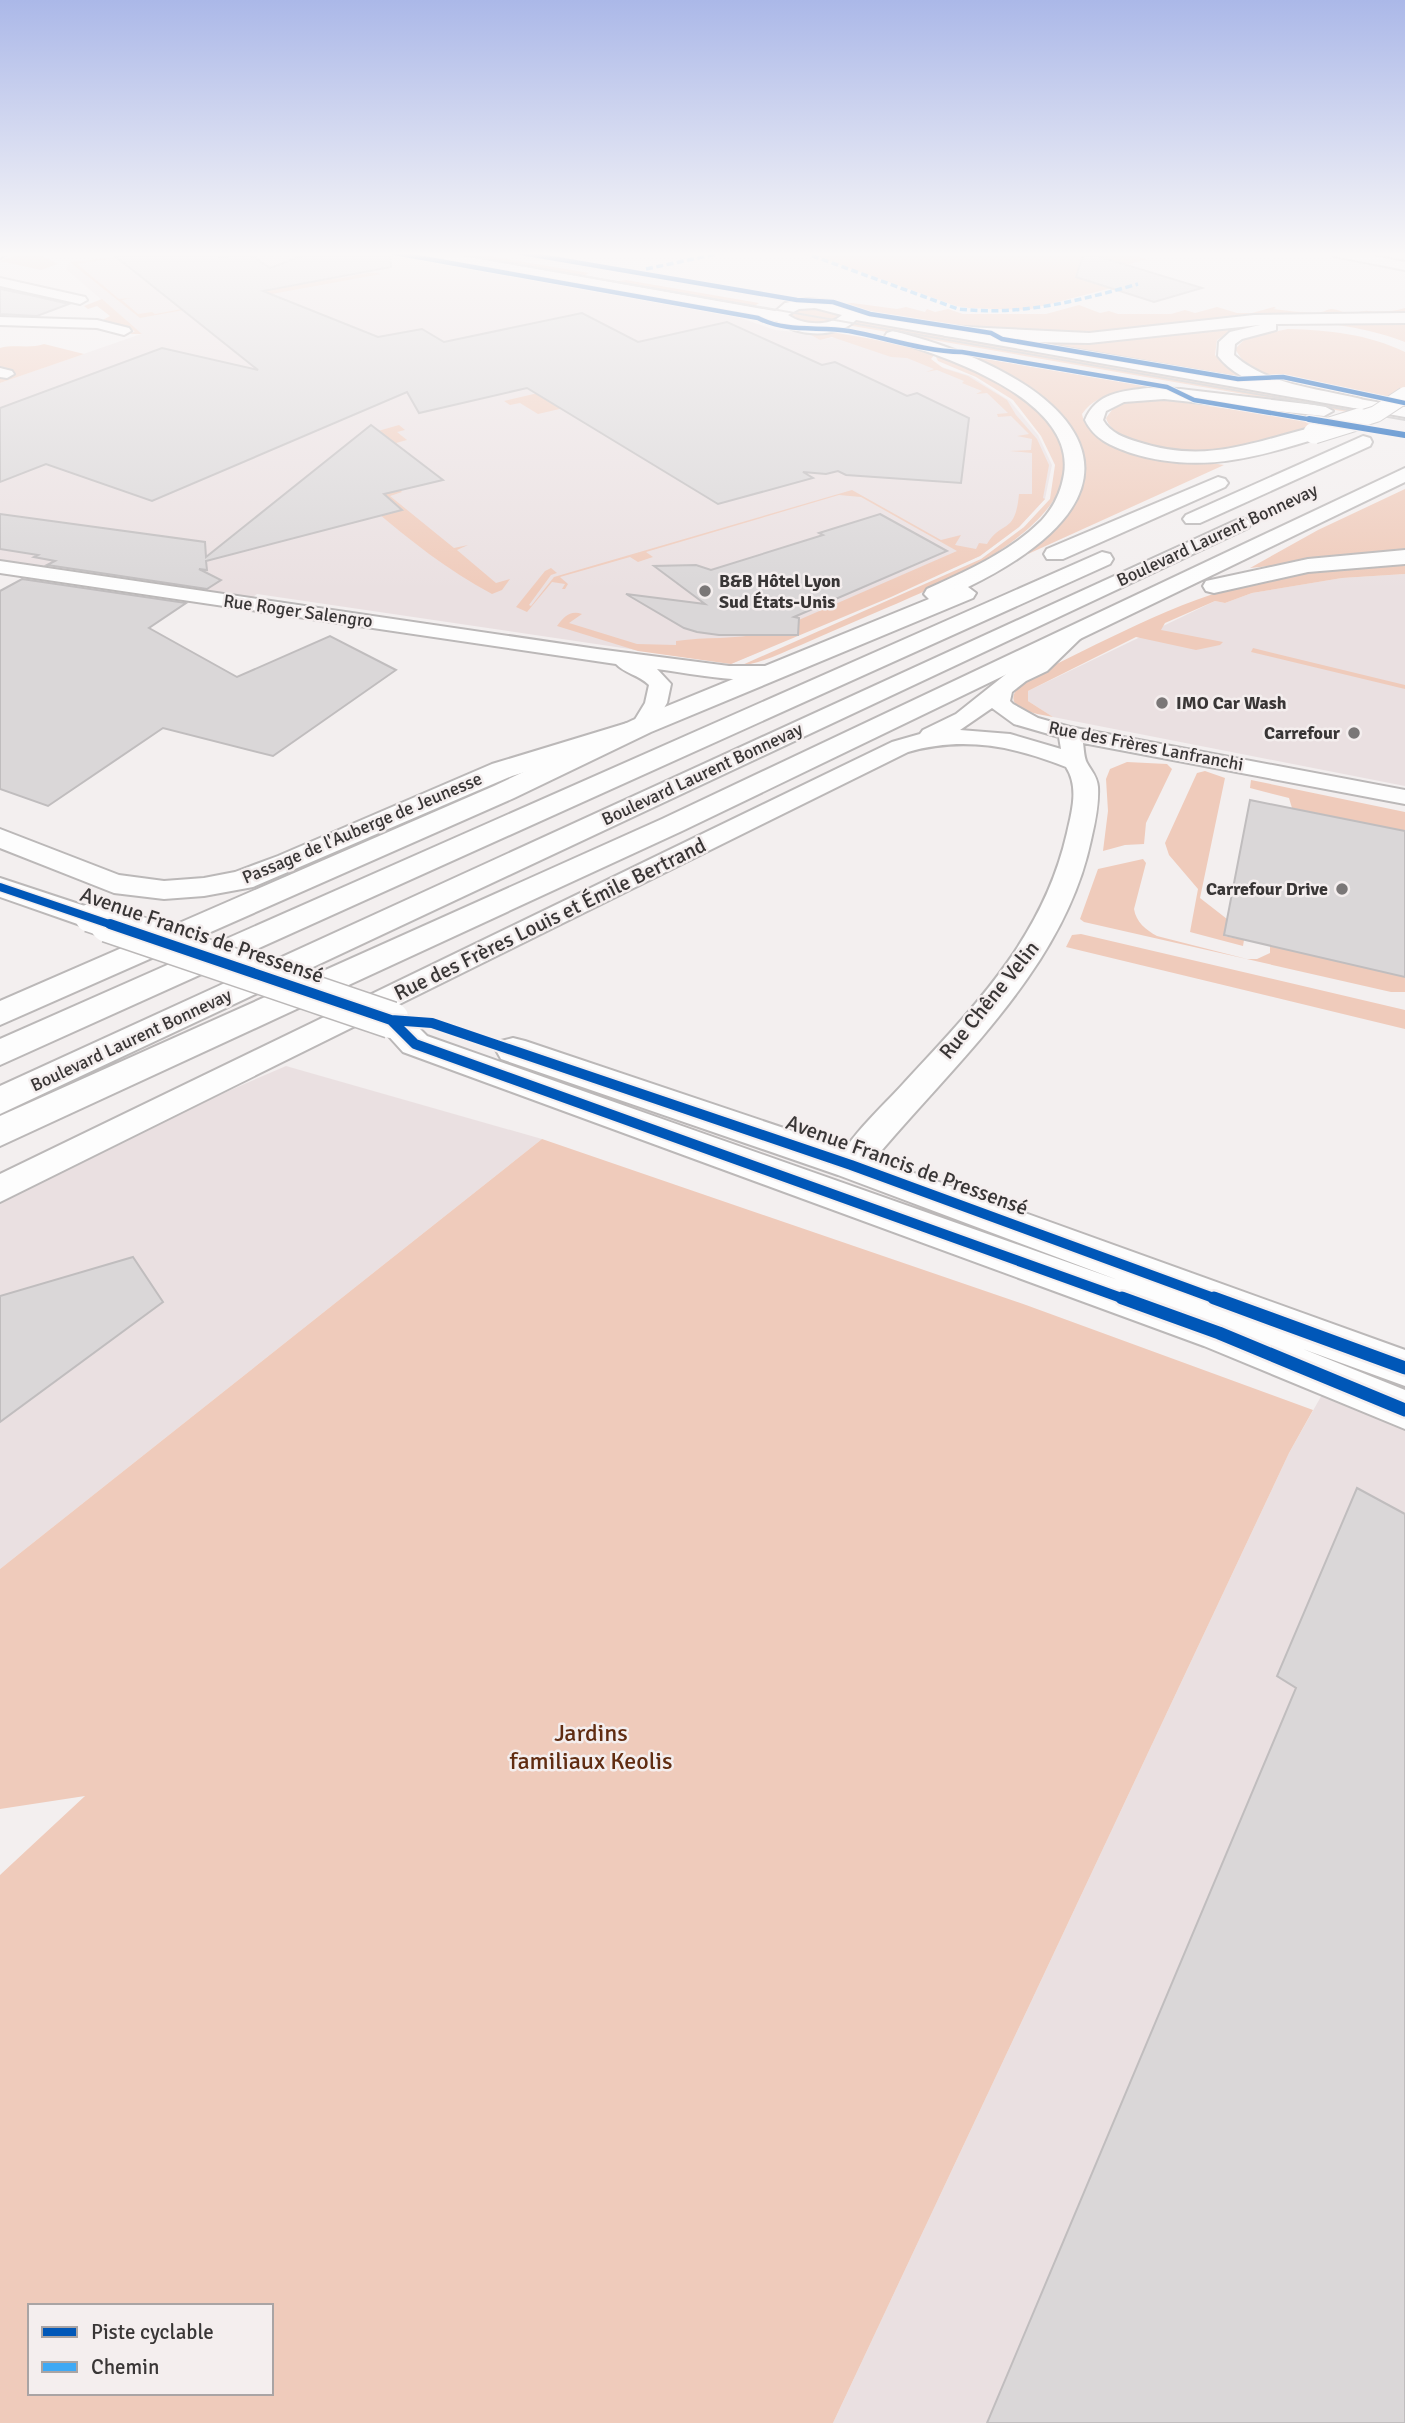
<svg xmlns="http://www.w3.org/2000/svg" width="1405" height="2423" viewBox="0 0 1405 2423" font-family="Signika,sans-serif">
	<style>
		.built { fill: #eae0e1 }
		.green { fill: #efcbbb; fill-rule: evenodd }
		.building { fill: #dad7d8; stroke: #c0bdbe; stroke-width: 2 }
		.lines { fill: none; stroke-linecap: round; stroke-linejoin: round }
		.street-casing { stroke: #bbb8b8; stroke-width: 4 }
		.secondary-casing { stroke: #bbb8b8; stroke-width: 4 }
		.primary-casing { stroke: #bbb8b8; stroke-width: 4 }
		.highway-casing { stroke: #bbb8b8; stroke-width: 4 }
		.street { fill: #fdfdfd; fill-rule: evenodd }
		.secondary { fill: #fdfdfd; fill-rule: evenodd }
		.primary { fill: #fdfdfd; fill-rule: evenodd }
		.highway { fill: #fdfdfd; fill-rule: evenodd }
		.tram { stroke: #c2c0c0; stroke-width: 2 }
		.secondary-bridge-far1-casing { stroke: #bbb8b8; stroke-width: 30; stroke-linecap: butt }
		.secondary-bridge-casing { stroke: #bbb8b8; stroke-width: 39; stroke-linecap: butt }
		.highway-bridge-far1-casing { stroke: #bbb8b8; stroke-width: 18; stroke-linecap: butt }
		.highway-bridge-casing { stroke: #bbb8b8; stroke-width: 23; stroke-linecap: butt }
		.secondary-bridge-far1 { stroke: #fdfdfd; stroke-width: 27 }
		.secondary-bridge { stroke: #fdfdfd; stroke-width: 36 }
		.highway-bridge-far1 { stroke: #fdfdfd; stroke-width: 16 }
		.highway-bridge { stroke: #fdfdfd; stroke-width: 21 }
		.quiet { stroke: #3fa9f5; stroke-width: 3.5; stroke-dasharray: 7 3.5; stroke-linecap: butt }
		.cycleway-far4-casing { stroke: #f4eeee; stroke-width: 6 }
		.cycleway-far3-casing { stroke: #f4eeee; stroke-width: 9 }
		.cycleway-far2-casing { stroke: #f4eeee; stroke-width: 11 }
		.cycleway-far1-casing { stroke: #f4eeee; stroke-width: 14 }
		.cycleway-casing { stroke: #f4eeee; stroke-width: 18 }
		.cycleway-far4 { stroke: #0057b8; stroke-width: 4.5 }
		.cycleway-far3 { stroke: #0057b8; stroke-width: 6 }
		.cycleway-far2 { stroke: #0057b8; stroke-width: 8 }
		.cycleway-far1 { stroke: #0057b8; stroke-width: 10 }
		.cycleway { stroke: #0057b8; stroke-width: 13 }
		.poi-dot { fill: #7a7777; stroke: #f4eeee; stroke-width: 2.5 }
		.labels { text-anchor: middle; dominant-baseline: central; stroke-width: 5; stroke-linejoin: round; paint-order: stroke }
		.far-street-label { font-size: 18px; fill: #393636; stroke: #f4eeee }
		.far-poi-label { font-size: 18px; font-weight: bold; fill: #393636; stroke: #f4eeee; text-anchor: start }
		.street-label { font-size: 21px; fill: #393636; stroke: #f4eeee }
		.near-park-label { font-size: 24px; fill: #602c11; stroke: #f4eeee }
	</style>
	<rect width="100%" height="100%" fill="#f3efef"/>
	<path class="built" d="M168,252H377L738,317L775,330L807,333L820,340L835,337L893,352L971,376L1010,401L1038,435L1052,465L1045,499L1019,527L980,556L731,664L257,594L253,597L0,560V383L141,334L66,269L70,262Z
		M1405,574V786L1053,717L1028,701V691L1215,601L1225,603L1252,593L1342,578Z
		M286,1066L542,1139L0,1569V1190Z
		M1336,1370L1405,1397V2423H833L1289,1453Z"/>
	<path class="green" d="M26,252H35L58,264L41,270L0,261Z
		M440,252H466L589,273L582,277Z
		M804,252H1123L1147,259L1113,269L1138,281L1027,310L969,308L956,306Z
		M127,256L77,264L119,299L131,298L122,300L138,314L152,312L155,314L257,295L259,291L330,278C347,281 365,269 381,274L140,318L70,262Z
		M626,280L759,303L753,307L612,282Z
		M102,299L142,334H130L135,331L104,324L101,321L110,316L97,306L88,309L84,306Z
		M852,303L897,309L906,307L925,312L927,309L935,312L948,309L963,314H1046L1079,305L1100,313L1109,311L1118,314H1171L1185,310L1195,313L1217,307L1237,313H1252L1274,307L1276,308L1273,309C1287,311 1301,312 1315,313C1320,314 1325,310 1331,309C1338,309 1345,314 1352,314C1357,313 1363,310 1368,311C1381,312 1392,312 1405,308V315C1338,319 1270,323 1203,327C1083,335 959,341 844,304Z
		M814,307L839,313L840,316C827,329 804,324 789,317V313L795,309Z
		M857,319L1359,407L1347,412L847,325Z
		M1405,320V342C1357,323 1262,309 1217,340L1215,355L1222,363L1246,378L1011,338L1211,325Z
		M1288,329C1328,330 1368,334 1405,352V388L1383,398L1285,375H1267L1245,364L1235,349L1246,338Z
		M825,331L896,343L935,354L931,359L943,368L968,376L1007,400L1016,415L1037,439L1049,465L1043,498L1045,499L1019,527L980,556L891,597L731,664L638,651L557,626C564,617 570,610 582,614L569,623L637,644L676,645V641C711,636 744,641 778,629L957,551L861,497L839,495L646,552L653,557L638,562L630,557L560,577L568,584L565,589H562L565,584L552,582L527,612L516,607L545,571L551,568L557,573L551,575L529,605L531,606L554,577L852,490L941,540L961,535L955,545L976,549L979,543L987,544C1002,519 1015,536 1019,494H1032V453L1010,451L1031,450L1032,439L1017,436L1029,434L1011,416L998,417L997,414L1008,413L987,393L976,394L982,391L962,383L964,381L937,370L926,372L934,369L907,358L891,357L832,337L820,340L807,333Z
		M44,344L84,354L0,383V376L16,375L0,371V348C14,344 30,349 44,344Z
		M941,354C981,374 1034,394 1057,435C1103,518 940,585 884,609C856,621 828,633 801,645C781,653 762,663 740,666L981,559L1024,527L1050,499L1055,465L1041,436L1013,400L976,377L938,361L936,357Z
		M963,355L1159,388L1163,390C1135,391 1100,388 1082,414C1089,452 1165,462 1197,464C1206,464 1216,463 1224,465L1028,554L1029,550C1040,539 1053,529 1064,517C1133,438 1017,387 963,355Z
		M598,379L624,394L538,414L520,403L510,405L504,401Z
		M1150,398L1326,422C1297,435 1269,441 1238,448C1228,450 1217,454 1207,454C1180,454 1115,447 1106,418L1115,406Z
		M399,425L405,430L397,432L407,440L396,443L402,448L383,494L400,490L402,492L390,496L454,548L468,545L457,550L496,583L510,579L502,590L492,594C445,569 406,537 366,503L378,431Z
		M1405,489V553L1250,568L1318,530Z
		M1405,563V574L1342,578L1252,593L1225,603L1215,601L1165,623L1161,630L1223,642L1220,645L1196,650L1136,637L1028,691V701L1053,717C1030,713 994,707 1026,679C1101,643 1175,601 1257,581C1305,570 1355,568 1405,563Z
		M1253,648L1405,685V689L1251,652Z
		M1127,762L1167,764L1172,769L1146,823L1144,844L1125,845L1103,851L1108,811L1106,779L1110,769Z
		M1205,771L1225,778L1200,898L1227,919L1224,936L1244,940L1243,946L1190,932L1198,889L1169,855L1165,843L1197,773Z
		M1251,780L1405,812V831L1292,808L1289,798L1250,788Z
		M1143,859L1146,863L1134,909C1136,922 1146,930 1157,936L1247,959H1257L1270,953V946L1405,977V992H1391L1084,922L1080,919L1098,869Z
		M1081,934L1405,1010V1029L1066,947L1072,935Z
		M542,1139L1026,1305L1313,1410L1289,1453L833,2423H0V1875L85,1796L0,1809V1569ZM30,2306H271V2393H30Z"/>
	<path class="building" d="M110,252H219V258L247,253L270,268L313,252H390L391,267L263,291L378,337L422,329L444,342L582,313L638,342L727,322L822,365L835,362L907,396L917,393L969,418L961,483L846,475L838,471L826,474L803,472L813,478L718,504L527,388L419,413L407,392L152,501L46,464L0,482V408L162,348L258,370Z
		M1084,252L1202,288L1154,302L1076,277Z
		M0,289L30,295L69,304L37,316L0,314Z
		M371,425L443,480L384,494L402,510L206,561L207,570L199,569L221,580L207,589L47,565L55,561L34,557L38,555L0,549V514L205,542L206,557Z
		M880,514L947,551L794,617L799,618L798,635H719L697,632L684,628L626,594L705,604L654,566L696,565L711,570L823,535L819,533Z
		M22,579L186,603L149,628L237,677L330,636L396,670L273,756L163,728L48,806L0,789V591Z
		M1250,800L1405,831V977L1224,935Z
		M133,1257L163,1302L0,1422V1296Z
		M1357,1488L1405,1514V2423H987L1296,1688L1277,1676Z"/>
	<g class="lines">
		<g class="street-casing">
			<path id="street" d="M0,252H11L0,258Z
				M1328,252H1353L1405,262V270L1334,256Z
				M0,278L85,297L87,300L80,304L0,286Z
				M0,317L97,320L129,328L131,331L124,335L97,328L0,325Z
				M0,368L12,371L14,374L7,378L0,377Z
				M0,561L597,649L729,666H779L782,671L779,676C740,685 696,674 657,669L671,684L667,703L650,731H634L631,726L645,703L649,685C639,675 624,673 616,664L0,573Z
				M1076,626L1083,628L1086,632L1083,636L1047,671L1026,681L1012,692L1010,701L1013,704L1038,718L1070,727L1405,790V804L1083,743C1084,749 1084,758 1087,763C1092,772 1097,776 1098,787C1099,805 1095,823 1091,840C1063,974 945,1071 862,1174L851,1177L840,1174L835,1165C851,1135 880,1109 903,1084C974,1007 1043,938 1067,833C1072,811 1079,787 1066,767C1014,746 963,736 908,752L0,1202V1174L892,742L920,734L923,730L956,714L1010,671L1031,661L1069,628ZM992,708L1014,724L1059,737L1061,749L1010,734L960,730Z"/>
		</g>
		<g class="secondary-casing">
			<path id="secondary" d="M410,252H441L780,312L788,317L780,322L417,256Z
				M627,723L636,725L640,731L636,737L512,776L253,887L204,896L164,899L114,893L0,848V829L119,875L164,881L204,878L235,872L278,856L492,764Z
				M0,878L100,911L105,918L100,925L89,928L0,897Z
				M391,1008L403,1012L427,1036L1118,1280L838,1175L501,1059L496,1050L501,1041L513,1038L525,1041L864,1155L1405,1350V1386L1303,1349L1405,1390V1429L1204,1346L403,1052L374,1020L379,1012Z"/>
		</g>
		<g class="primary-casing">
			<path id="primary" d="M806,299L830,301L860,312L1405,407V417L856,320C836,340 788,337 771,315L785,303ZM815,308L842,315C829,327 802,325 788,315L799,309Z"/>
		</g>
		<g class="highway-casing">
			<path id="highway" d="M1405,313V323L1276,324V330L1242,339L1235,344L1234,355C1267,385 1320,389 1361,399L1364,403L1355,408C1314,398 1245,392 1218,356L1219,342L1230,332L1260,325L1089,343L1025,342L945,336L937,331L945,326L1089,333L1254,315Z
				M893,331C1061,373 1186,480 968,587L976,593L973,598L651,732L514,798L0,1025V1001L494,786L633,720L929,599L924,594L927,589C967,571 1010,552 1041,521C1054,507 1061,492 1064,474C1076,399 943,355 887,339L885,336L887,333Z
				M1148,388L1180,389L1324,406L1333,411L1324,416L1164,399L1124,402L1106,411L1103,420C1110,433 1125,438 1138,442C1205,464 1250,443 1314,427L1323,433L1321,437C1256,458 1198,474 1131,453C1111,446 1094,439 1085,420C1096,393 1122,391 1148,388Z
				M1363,436L1370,438L1372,442L1370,446L1200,523H1186L1183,519L1186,515Z
				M1405,468V482L682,831L0,1146V1116L662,819Z
				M1218,477L1225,479L1228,483L1225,487L1063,559H1047L1044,554L1047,549Z
				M1241,518L1248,520L1251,524L1248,528L0,1114V1086Z
				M1405,550V564L1308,572L1214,593L1206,591L1203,586L1206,581L1308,559Z
				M1102,552L1110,554L1113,559L1110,564L0,1065V1039Z"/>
		</g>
		<use href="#street" class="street"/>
		<use href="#secondary" class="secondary"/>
		<use href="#primary" class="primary"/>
		<use href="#highway" class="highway"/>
		<path class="tram" d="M446,252L1405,420"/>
		<g class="secondary-bridge-far1-casing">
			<path id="secondary-bridge-far1" d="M89,918L113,926"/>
		</g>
		<g class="secondary-bridge-casing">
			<path id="secondary-bridge" d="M108,924L391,1020"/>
		</g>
		<g class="highway-bridge-far1-casing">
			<path id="highway-bridge-far1" d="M1354,421L1376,414L1405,395"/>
		</g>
		<g class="highway-bridge-casing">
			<path id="highway-bridge" d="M1314,433L1359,419"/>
		</g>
		<use href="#secondary-bridge-far1" class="secondary-bridge-far1"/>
		<use href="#secondary-bridge" class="secondary-bridge"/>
		<use href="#highway-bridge-far1" class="highway-bridge-far1"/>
		<use href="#highway-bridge" class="highway-bridge"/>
		<path class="quiet" d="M802,252L958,309C1021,316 1078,301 1138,284
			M646,269L726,252"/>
		<g class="cycleway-far4-casing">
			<path id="cycleway-far4" d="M389,252L758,318C788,333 817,326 849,331C887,338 923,351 962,352L1167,387L1194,400L1319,421
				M516,252L797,300L833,302L870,314L991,333L1002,339L1238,379L1283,377L1405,403"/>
		</g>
		<g class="cycleway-far3-casing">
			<path id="cycleway-far3" d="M1309,419L1405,435"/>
		</g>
		<g class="cycleway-far2-casing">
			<path id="cycleway-far2" d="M0,887L115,926"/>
		</g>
		<g class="cycleway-far1-casing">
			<path id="cycleway-far1" d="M110,924L391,1020L432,1023L851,1165L1219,1300
				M391,1020L415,1044L1127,1300"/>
		</g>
		<g class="cycleway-casing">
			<path id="cycleway" d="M1122,1298L1219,1333L1405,1410
				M1214,1298L1405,1368"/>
		</g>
		<use href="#cycleway-far4" class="cycleway-far4"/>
		<use href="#cycleway-far3" class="cycleway-far3"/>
		<use href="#cycleway-far2" class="cycleway-far2"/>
		<use href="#cycleway-far1" class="cycleway-far1"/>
		<use href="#cycleway" class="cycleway"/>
	</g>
	<linearGradient id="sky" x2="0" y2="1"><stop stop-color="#abb8e8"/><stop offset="0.43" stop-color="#faf8f8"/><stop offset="1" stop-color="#faf8f8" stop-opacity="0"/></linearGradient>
	<rect width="1405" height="591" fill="url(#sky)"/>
	<g class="poi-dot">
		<circle cx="705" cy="591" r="7"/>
		<circle cx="1162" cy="703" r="7"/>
		<circle cx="1354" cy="733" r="7"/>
		<circle cx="1342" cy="889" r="7"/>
	</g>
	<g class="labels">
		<g class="far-street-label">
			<text transform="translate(1217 535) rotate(-25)">Boulevard Laurent Bonnevay</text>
			<text transform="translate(298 611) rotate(8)">Rue Roger Salengro</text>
			<text transform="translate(1146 746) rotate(11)">Rue des Frères Lanfranchi</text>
			<text transform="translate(702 774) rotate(-25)">Boulevard Laurent Bonnevay</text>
			<text transform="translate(362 828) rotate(-23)">Passage de l'Auberge de Jeunesse</text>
			<text transform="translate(131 1040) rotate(-25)">Boulevard Laurent Bonnevay</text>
		</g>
		<g class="far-poi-label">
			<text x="719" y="581">B&amp;B Hôtel Lyon<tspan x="719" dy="21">Sud États-Unis</tspan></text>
			<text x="1176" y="703">IMO Car Wash</text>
			<text x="1340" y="733" text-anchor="end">Carrefour</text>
			<text x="1328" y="889" text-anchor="end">Carrefour Drive</text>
		</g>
		<g class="street-label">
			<text transform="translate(550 919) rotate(-26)">Rue des Frères Louis et Émile Bertrand</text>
			<text transform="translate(202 935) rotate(19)">Avenue Francis de Pressensé</text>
			<text transform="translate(989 1000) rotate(-51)">Rue Chêne Velin</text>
			<text transform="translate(907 1165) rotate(20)">Avenue Francis de Pressensé</text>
		</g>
		<g class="near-park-label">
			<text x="591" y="1733">Jardins<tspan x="591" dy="28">familiaux Keolis</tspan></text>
		</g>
	</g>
	<rect x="28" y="2304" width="245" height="91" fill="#f4eeee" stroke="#a9a4a4" stroke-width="2"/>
	<rect x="42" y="2327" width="35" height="10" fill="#0057b8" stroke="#a9a4a4" stroke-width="2"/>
	<text x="91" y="2339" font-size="21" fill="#393636">Piste cyclable</text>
	<rect x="42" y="2362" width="35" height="10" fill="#3fa9f5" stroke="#a9a4a4" stroke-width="2"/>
	<text x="91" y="2374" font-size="21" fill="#393636">Chemin</text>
</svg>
